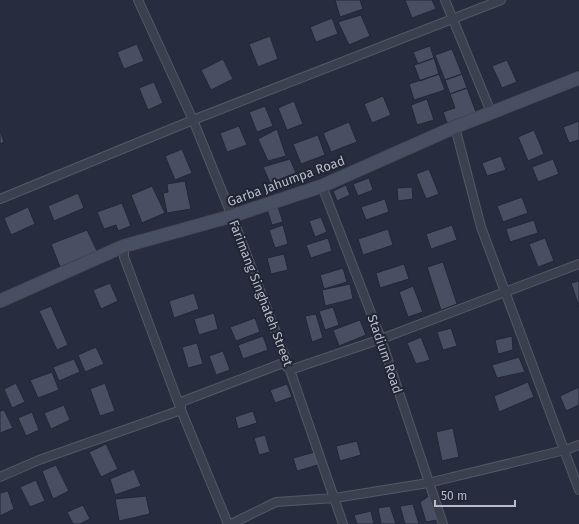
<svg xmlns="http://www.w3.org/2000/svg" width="579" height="524" viewBox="0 0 579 524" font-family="'Fira Sans',sans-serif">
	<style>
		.building { fill: #494f62; stroke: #222736 }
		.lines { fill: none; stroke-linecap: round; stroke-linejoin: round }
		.street-casing { stroke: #535866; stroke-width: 10 }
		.secondary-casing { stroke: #454958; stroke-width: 14 }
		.street { stroke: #3b404f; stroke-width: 8 }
		.secondary { stroke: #494f62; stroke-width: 12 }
		.labels { text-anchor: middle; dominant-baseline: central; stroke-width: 4; stroke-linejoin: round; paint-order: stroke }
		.street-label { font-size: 13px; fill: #b8bcc9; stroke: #202534 }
	</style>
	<rect width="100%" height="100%" fill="#272d3f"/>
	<path class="building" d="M335,0H360L363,9L340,17Z
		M405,0H432L436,9L412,18Z
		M361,15L370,36L349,45L338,22Z
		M332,18L338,34L316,42L310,27Z
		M270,36L278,59L258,67L249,44Z
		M137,44L144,61L124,69L117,52Z
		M430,46L434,58L418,64L413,52Z
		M452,49L462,74L445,80L435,55Z
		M434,58L439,74L420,81L414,65Z
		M223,59L233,79L211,90L201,70Z
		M507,60L517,82L502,88L492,66Z
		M439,74L445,90L414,100L409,84Z
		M462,74L467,88L450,94L445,80Z
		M154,82L163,103L148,110L139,88Z
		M467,88L476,112L447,123L443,112L455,108L450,94Z
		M383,96L391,115L372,123L364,104Z
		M427,99L434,120L417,125L411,105Z
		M294,101L303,124L287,130L278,108Z
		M265,106L273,126L257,132L249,112Z
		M579,121V140L569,143L563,127Z
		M349,122L357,142L331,152L323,133Z
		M239,126L247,145L227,152L220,133Z
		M277,129L286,156L268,161L258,139Z
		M0,130L4,142L0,144Z
		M534,130L544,154L528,161L518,137Z
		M318,135L325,155L301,164L293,144Z
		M182,149L192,173L175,180L165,156Z
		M501,156L506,170L487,176L482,163Z
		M290,159L296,173L270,183L263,167Z
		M553,159L559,174L538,182L532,167Z
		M429,169L439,194L426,199L416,174Z
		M369,178L373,190L358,196L353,184Z
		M185,181L191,209L167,213L163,193L168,192L167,184Z
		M346,185L350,195L337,201L333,191Z
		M152,186L165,213L142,223L131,195Z
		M412,187L413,199L398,201L397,188Z
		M78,193L84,208L54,221L48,206Z
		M522,197L528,213L503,222L497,206Z
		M385,199L389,212L366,220L361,207Z
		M122,203L131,226L118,231L116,225L104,229L97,212Z
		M277,204L283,222L272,225L266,206Z
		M28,207L35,224L11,235L4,218Z
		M321,217L327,232L315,237L309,221Z
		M534,220L538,233L510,242L506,229Z
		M283,225L288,244L275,248L269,230Z
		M452,225L457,240L431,249L426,234Z
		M388,229L393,245L363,255L358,239Z
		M87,230L97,251L60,267L51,244Z
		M328,238L332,251L311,258L306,245Z
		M545,238L554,261L538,267L529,244Z
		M284,254L288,270L271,274L267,258Z
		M443,262L457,304L441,310L427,267Z
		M404,264L409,279L380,288L376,273Z
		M343,268L347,282L324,289L320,275Z
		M579,281V307L571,283Z
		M110,283L118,301L101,309L93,290Z
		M350,284L353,299L325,306L322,290Z
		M413,286L423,312L408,317L399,292Z
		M194,293L199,309L174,318L169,301Z
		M51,306L68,345L57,350L39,311Z
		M333,307L339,325L325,330L319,311Z
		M214,313L218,329L199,335L194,319Z
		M316,314L323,338L312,342L305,316Z
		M255,318L260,332L236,341L230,327Z
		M360,320L366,335L339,346L333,330Z
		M451,328L457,346L443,350L437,332Z
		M263,336L268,350L243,359L238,345Z
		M512,336L513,350L498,354L495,340Z
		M421,337L430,360L416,364L407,343Z
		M197,343L203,364L188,368L182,347Z
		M96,347L104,364L85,372L78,355Z
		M223,351L230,370L216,375L209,356Z
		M519,357L525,372L497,378L492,365Z
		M74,359L80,372L59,381L53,367Z
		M52,372L59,390L38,398L30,380Z
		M528,382L534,397L499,412L494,396Z
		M16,383L25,402L12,408L4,389Z
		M105,383L115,411L100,416L90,389Z
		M287,384L292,397L275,403L270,390Z
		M579,387V405L566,411L560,396Z
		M64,405L70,420L51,429L44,413Z
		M4,410L13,428L0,433V411Z
		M253,411L257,423L238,429L235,417Z
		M32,412L39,430L26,436L18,418Z
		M453,428L459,457L442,461L436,432Z
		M265,435L270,452L259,455L254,438Z
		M357,441L361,455L340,461L336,446Z
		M106,444L118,469L101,477L89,452Z
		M315,452L318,465L297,471L293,458Z
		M56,465L69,491L53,499L42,471Z
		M134,469L141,486L115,495L110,479Z
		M36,480L45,501L30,507L20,487Z
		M8,491L14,509L0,516V493Z
		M146,496L150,514L119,521L115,499Z
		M429,496L437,520L426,522L420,502Z
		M413,504L419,524H405L400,506Z
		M83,505L90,519L80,524H73L67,512Z
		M390,506L396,524H381L378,508Z
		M371,511L374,524H357L354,515Z"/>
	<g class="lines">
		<g class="street-casing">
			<path id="street" d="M138,0L193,120L232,216L290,370L343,524
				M445,0L491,112
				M455,127L481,227L579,490
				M322,186L381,339L443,524
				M0,199L193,120L501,0
				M124,246V257L181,410L228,524
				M0,477L39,460L181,410V402L283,363L290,370L381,339L579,264
				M231,524L276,502L335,498L428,483L565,450L579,445"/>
		</g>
		<g class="secondary-casing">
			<path id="secondary" d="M0,301L124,246L232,216L322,186L455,127L579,78"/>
		</g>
		<use href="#street" class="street"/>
		<use href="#secondary" class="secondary"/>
	</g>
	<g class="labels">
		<g class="street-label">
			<text transform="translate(286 181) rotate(-20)">Garba Jahumpa Road</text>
			<text transform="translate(261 293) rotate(69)">Farimang Singhateh Street</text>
			<text transform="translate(385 354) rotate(71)">Stadium Road</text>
		</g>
	</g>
	<path d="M435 500v6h80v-6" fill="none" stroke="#b8bcc9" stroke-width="2"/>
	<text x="441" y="500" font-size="12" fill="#b8bcc9" stroke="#202534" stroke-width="3" paint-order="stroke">50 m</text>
</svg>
